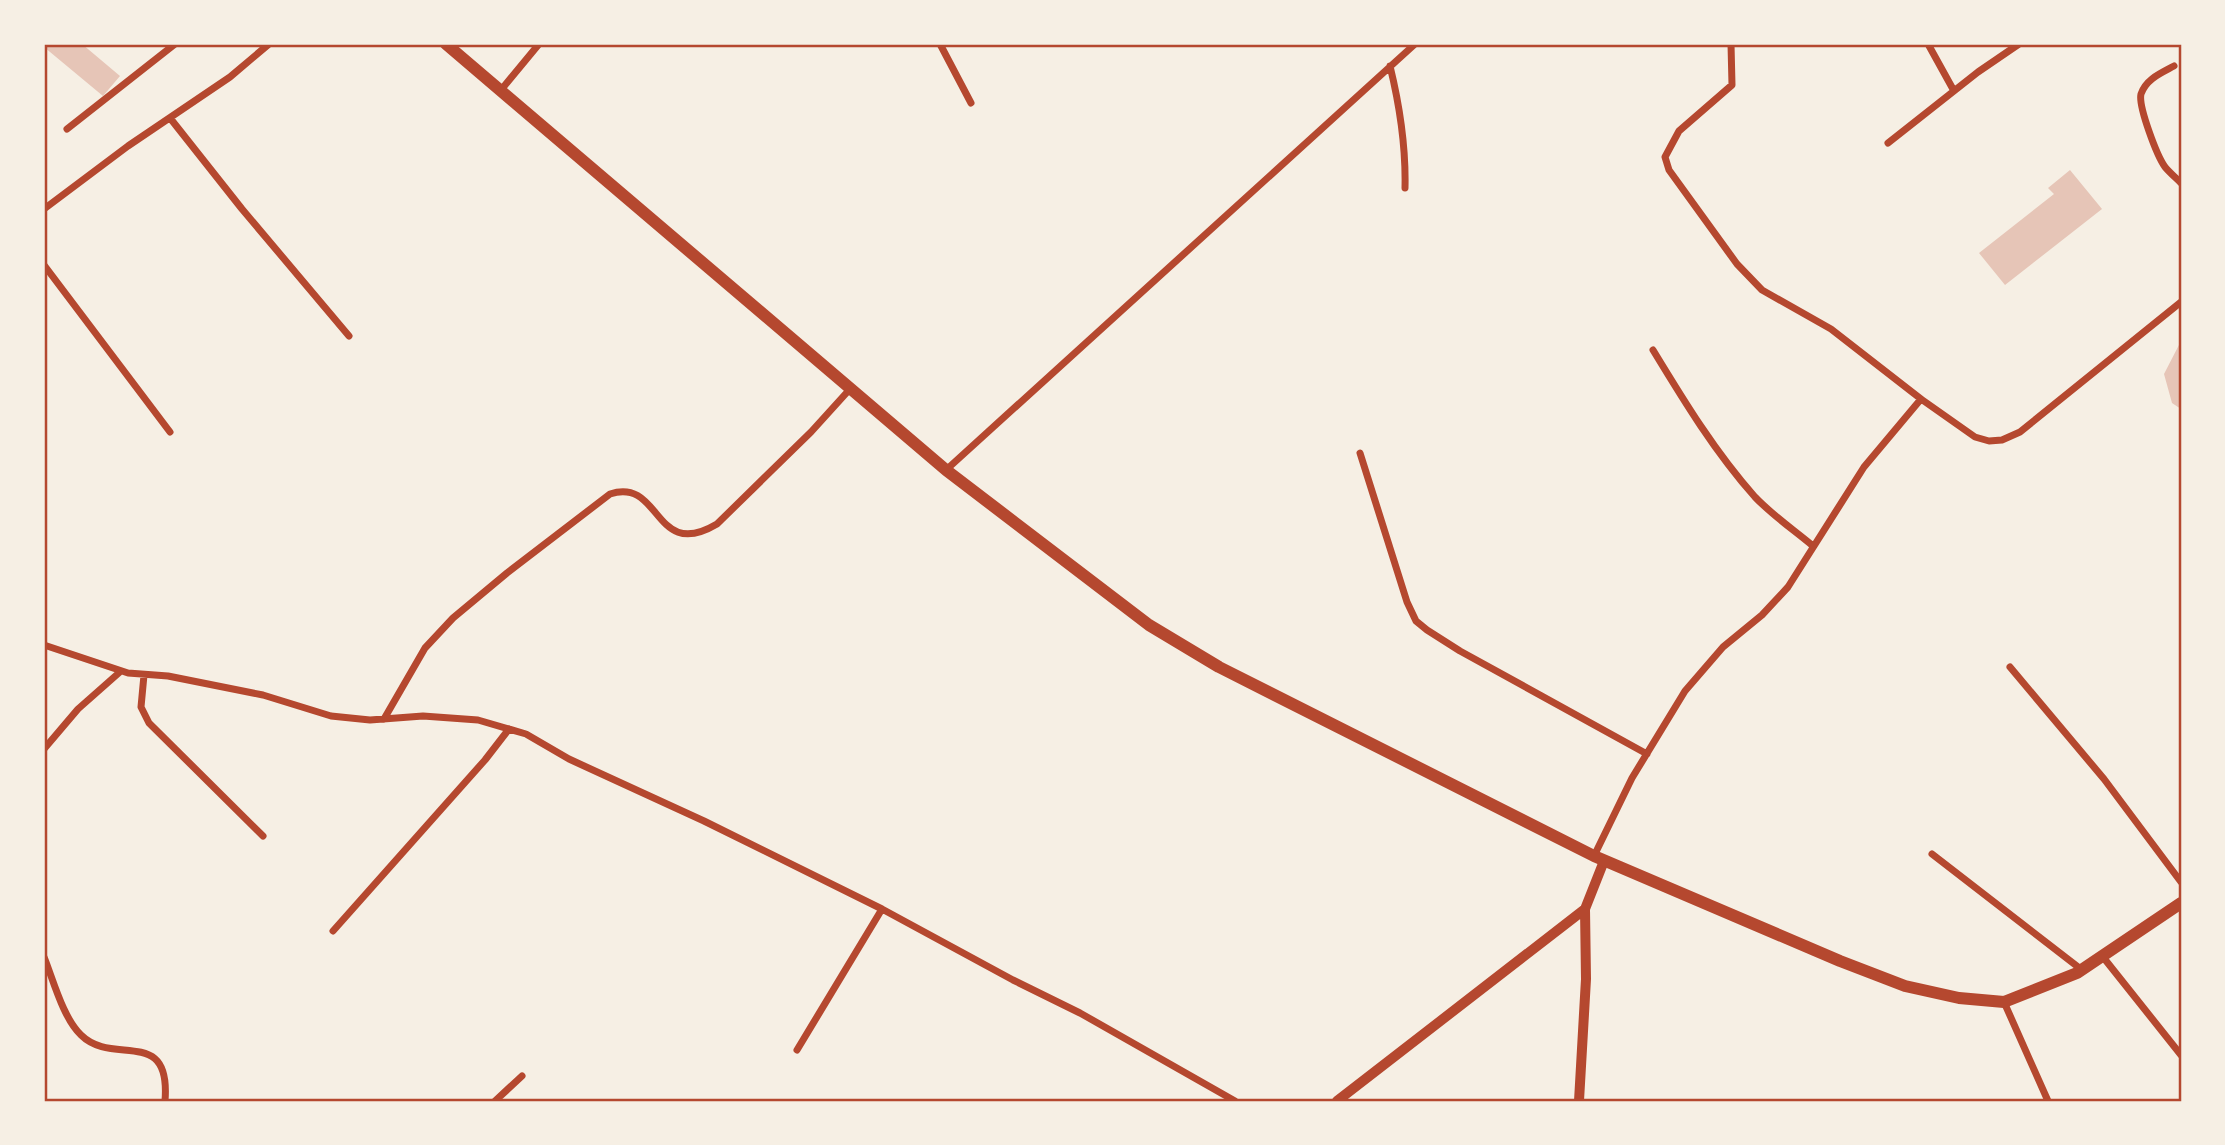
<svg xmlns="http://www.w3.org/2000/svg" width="2225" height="1145" viewBox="0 0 2225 1145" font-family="'Archivo Narrow',sans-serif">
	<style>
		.building { fill: #e6c5b7 }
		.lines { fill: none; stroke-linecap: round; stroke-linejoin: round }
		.minor { stroke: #b5482f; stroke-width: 7 }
		.tertiary { stroke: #b5482f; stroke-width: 10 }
		.secondary { stroke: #b5482f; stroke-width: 12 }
		.neatline { fill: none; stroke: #b5482f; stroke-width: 2.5 }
	</style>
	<rect width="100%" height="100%" fill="#f6efe4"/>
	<path class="building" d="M44,44H82L120,76L103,96L44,47Z
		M2070,170L2102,209L2005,285L1979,253L2054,194L2048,188Z
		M2181,341V409L2172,403L2164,374Z"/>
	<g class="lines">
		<path class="minor" d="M940,44L971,103
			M1731,44L1732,85L1679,131L1665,157L1669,170L1737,264L1762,290L1831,329L1921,399L1975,437L1989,441L2002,440L2020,432L2181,302
			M1928,44L1954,91
			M1390,66C1400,107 1406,145 1405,188
			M2174,66C2161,73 2146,79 2141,94C2138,106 2157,156 2165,167C2170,173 2176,178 2181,183
			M501,90L539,44
			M170,118L242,209L349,336
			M67,129L175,44
			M1888,143L1978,72L2019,44
			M44,209L128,146L230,77L269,44
			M44,265L170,432
			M1653,350C1684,401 1715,452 1755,497C1772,515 1794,530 1813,546
			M1360,453L1407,602L1416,621L1427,630L1460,651L1647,754
			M946,470L1415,44
			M44,645L128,673L168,676L263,695L331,716L370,720L423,716L478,720L526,734L569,759L704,821L882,909L1013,980L1080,1013L1235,1101
			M2010,667L2104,779L2181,882
			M144,675L141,707L149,723L263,836
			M384,719L425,648L453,618L507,573L610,494C662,477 653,562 717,524L811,432L850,389
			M44,749L78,709L121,671
			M1932,854L2082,970
			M1594,856L1632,778L1685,691L1723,647L1762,615L1788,587L1864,467L1921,399
			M333,931L485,760L509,729
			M44,957C53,979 63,1018 81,1035C113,1067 171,1025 165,1101
			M2103,957L2181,1055
			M2004,1002L2048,1101
			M797,1050L882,909
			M495,1101L522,1076"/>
		<path class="tertiary" d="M1337,1101L1585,909
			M1579,1101L1586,979L1585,909L1604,861"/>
		<path class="secondary" d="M446,44L946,470L1149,625L1219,667L1594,856L1840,961L1905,986L1959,998L2004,1002L2077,973L2181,903"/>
	</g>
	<rect width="2225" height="1145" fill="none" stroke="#f6efe4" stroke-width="91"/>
	<rect x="46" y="46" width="2134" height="1054" class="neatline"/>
</svg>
